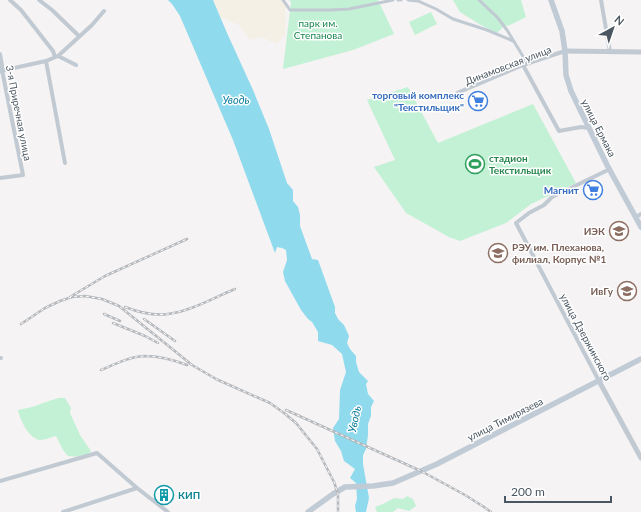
<svg xmlns="http://www.w3.org/2000/svg" width="641" height="512" viewBox="0 0 641 512" font-family="Lato,sans-serif">
	<style>
		.green { fill: #c3f1d5 }
		.sand { fill: #f5f0e5 }
		.water { fill: #90daee }
		.lines { fill: none; stroke-linecap: round; stroke-linejoin: round }
		.pedestrian { stroke: #c1cad2; stroke-width: 3 }
		.minor { stroke: #c1cad2; stroke-width: 4 }
		.tertiary { stroke: #c1cad2; stroke-width: 5 }
		.secondary { stroke: #c1cbd6; stroke-width: 5.5 }
		.rail-casing { stroke: #b5b8bd; stroke-width: 2.5 }
		.rail { stroke: #fff; stroke-width: 1; stroke-dasharray: 3; stroke-linecap: butt }
		.labels { text-anchor: middle; dominant-baseline: central; stroke-width: 3; stroke-linejoin: round; paint-order: stroke }
		.park-label { font-size: 10px; fill: #17864f; stroke: #fff }
		.street-label { font-size: 10px; fill: #4a5661; stroke: #fff }
		.shop-label { font-size: 10px; font-weight: bold; fill: #366cbe; stroke: #fff; text-anchor: end }
		.leisure-label { font-size: 10px; font-weight: bold; fill: #27864d; stroke: #fff; text-anchor: start }
		.education-label { font-size: 10px; font-weight: bold; fill: #785e54; stroke: #fff; text-anchor: end }
		.culture-label { font-size: 10px; font-weight: bold; fill: #0d838f; stroke: #fff; text-anchor: start }
		.water-label { font-size: 11px; font-style: italic; fill: #0c7c9b; stroke: #fff }
	</style>
	<rect width="100%" height="100%" fill="#f5f3f3"/>
	<path class="green" d="M289,0H378L394,34L353,50L283,69L291,2Z
		M453,0H521L526,17L508,26V25L503,27L497,33L479,24L460,12Z
		M431,12L437,24L415,35L409,22Z
		M408,87L438,143L533,104L576,183L531,204L506,223L460,241L449,237L406,213L374,167L395,160L367,100Z
		M59,398H65L71,408L70,413L80,435L91,451C85,457 76,457 68,456L63,450L56,436C51,437 45,440 40,440C29,439 20,420 18,410L32,407L52,400Z
		M407,496L413,499L416,506L409,511L398,508L393,512H377L375,507L385,503L394,498L403,499Z"/>
	<path class="sand" d="M213,0H282L286,5L285,35L276,44L262,37L250,40L239,25L220,17Z"/>
	<path class="water" d="M168,0H213L227,33L253,90L269,129L287,183L293,190V201L298,207L300,215V226L312,259L318,260L335,307V313L338,319L344,325L349,336L347,343L350,349L356,356V362L359,372L368,381L366,384L368,394L374,401L371,407V416L368,424V435L366,449L363,455V464L369,498L366,512H356L355,506L357,499L356,483L350,478L355,469L344,461L341,451L335,441L333,428L339,419L340,390L346,372L342,354L332,345L318,341V332L312,322L308,319L301,310L285,281L283,272L287,260L286,250L282,248L277,247L275,253L233,140L180,16L172,4Z"/>
	<g class="lines">
		<path class="pedestrian" d="M283,0L290,10H331L349,9L393,0
			M398,0H401
			M408,0L418,1L436,9L453,19L487,30L513,41
			M479,0L497,17L507,30L524,58L523,65"/>
		<path class="minor" d="M10,0L21,10L53,51L55,57
			M39,0L52,10L79,36
			M601,0L610,52
			M0,54L2,65V70L23,175L0,178
			M58,56L76,65
			M46,61L65,163
			M523,65L559,131L581,127L588,128
			M0,71L46,61L58,56L92,25L104,11
			M457,93L523,65L565,51
			M636,217L641,214
			M0,358H1
			M599,381L516,223L529,213L544,205L552,197L610,169
			M0,481L97,453L137,488L168,512
			M63,512L137,488"/>
		<path class="tertiary" d="M565,51L641,52
			M599,381L641,458"/>
		<path class="secondary" d="M551,0L562,31L565,51L566,75L571,91L607,165L641,227
			M308,512L333,494L345,487L373,486L393,483L437,464L641,359"/>
		<g class="rail-casing">
			<path id="rail" d="M70,297L105,276L187,239
				M125,307C138,312 154,316 168,314C191,311 213,298 235,289
				M104,314L120,321
				M144,319L175,341
				M113,323L145,336L158,343
				M21,324L45,308L60,301L72,297L85,296L102,299L119,306L192,365L216,379L270,403L284,413L296,423L317,449L334,482L338,494V512
				M101,370C115,364 129,357 144,356C158,356 174,360 187,365
				M286,410L421,471L465,495L484,507L491,512"/>
		</g>
		<use href="#rail" class="rail"/>
	</g>
	<defs>
		<g id="supermarket-ring" transform="scale(1)"><circle r="9.5" fill="#fff" stroke="#3f7fe0" stroke-width="1.5"/><path d="M-6-5.5h2.5l.6 2H6L4.5 2H-2.5L-4.4-4H-6ZM-1.5 3.2a1.3 1.3 0 1 0 .1 0ZM3 3.2a1.3 1.3 0 1 0 .1 0Z" fill="#3f7fe0"/></g>
		<g id="stadium-ring" transform="scale(1)"><circle r="9.5" fill="#fff" stroke="#2e9e5b" stroke-width="1.5"/><path d="M0-5a6.5 5 0 1 0 0 10a6.5 5 0 1 0 0-10ZM-3.5-1.8h7v3.6h-7Z" fill="#2e9e5b"/></g>
		<g id="university-ring" transform="scale(1)"><circle r="9.5" fill="#fff" stroke="#8d6e63" stroke-width="1.5"/><path d="M0-5L7-2L0 1L-7-2ZM-4 1L0 2.5L4 1V4Q0 6-4 4Z" fill="#8d6e63"/></g>
		<g id="building-ring" transform="scale(1)"><circle r="9.5" fill="#fff" stroke="#0f9aa8" stroke-width="1.5"/><path d="M-4-6H4V6H1V3H-1V6H-4ZM-2.5-4.3h1.7v1.8h-1.7ZM.8-4.3h1.7v1.8H.8ZM-2.5-1h1.7V.8h-1.7ZM.8-1h1.7V.8H.8Z" fill="#0f9aa8"/></g>
	</defs>
	<g fill-rule="evenodd">
		<use href="#supermarket-ring" x="478" y="101"/>
		<use href="#stadium-ring" x="475" y="164"/>
		<use href="#supermarket-ring" x="593" y="190"/>
		<use href="#university-ring" x="619" y="231"/>
		<use href="#university-ring" x="498" y="253"/>
		<use href="#university-ring" x="627" y="291"/>
		<use href="#building-ring" x="164" y="495"/>
	</g>
	<g class="labels">
		<g class="park-label">
			<text x="318" y="23">парк им.<tspan x="318" dy="12">Степанова</tspan></text>
		</g>
		<g class="street-label">
			<text transform="translate(508 65) rotate(-21)">Динамовская улица</text>
			<text transform="translate(19 113) rotate(79)">3-я Приречная улица</text>
			<text transform="translate(599 128) rotate(63)">улица Ермака</text>
			<text transform="translate(586 337) rotate(62)">улица Дзержинского</text>
			<text transform="translate(505 419) rotate(-27)">улица Тимирязева</text>
		</g>
		<g class="shop-label">
			<text x="464" y="95">торговый комплекс<tspan x="464" dy="12">"Текстильщик"</tspan></text>
			<text x="579" y="190">Магнит</text>
		</g>
		<g class="leisure-label">
			<text x="489" y="158">стадион<tspan x="489" dy="12">Текстильщик</tspan></text>
		</g>
		<g class="education-label">
			<text x="605" y="231">ИЭК</text>
			<text x="512" y="247" text-anchor="start">РЭУ им. Плеханова,<tspan x="512" dy="12">филиал, Корпус №1</tspan></text>
			<text x="613" y="291">ИвГу</text>
		</g>
		<g class="culture-label">
			<text x="178" y="495">КИП</text>
		</g>
		<g class="water-label">
			<text x="236" y="99">Уводь</text>
			<text transform="translate(354 419) rotate(-78)">Уводь</text>
		</g>
	</g>
	<g transform="translate(613 28) rotate(40)" stroke="#ffffff" stroke-width="3" paint-order="stroke">
	<path d="M0-3L7 15L0 10L-7 15Z" fill="#4a5661"/>
	<text y="-6" font-size="11" font-weight="bold" text-anchor="middle" fill="#4a5661">N</text>
	</g>
	<path d="M505 496v6h106v-6" fill="none" stroke="#4a5661" stroke-width="2"/>
	<text x="511" y="496" font-size="12" fill="#4a5661" stroke="#ffffff" stroke-width="3" paint-order="stroke">200 m</text>
</svg>
